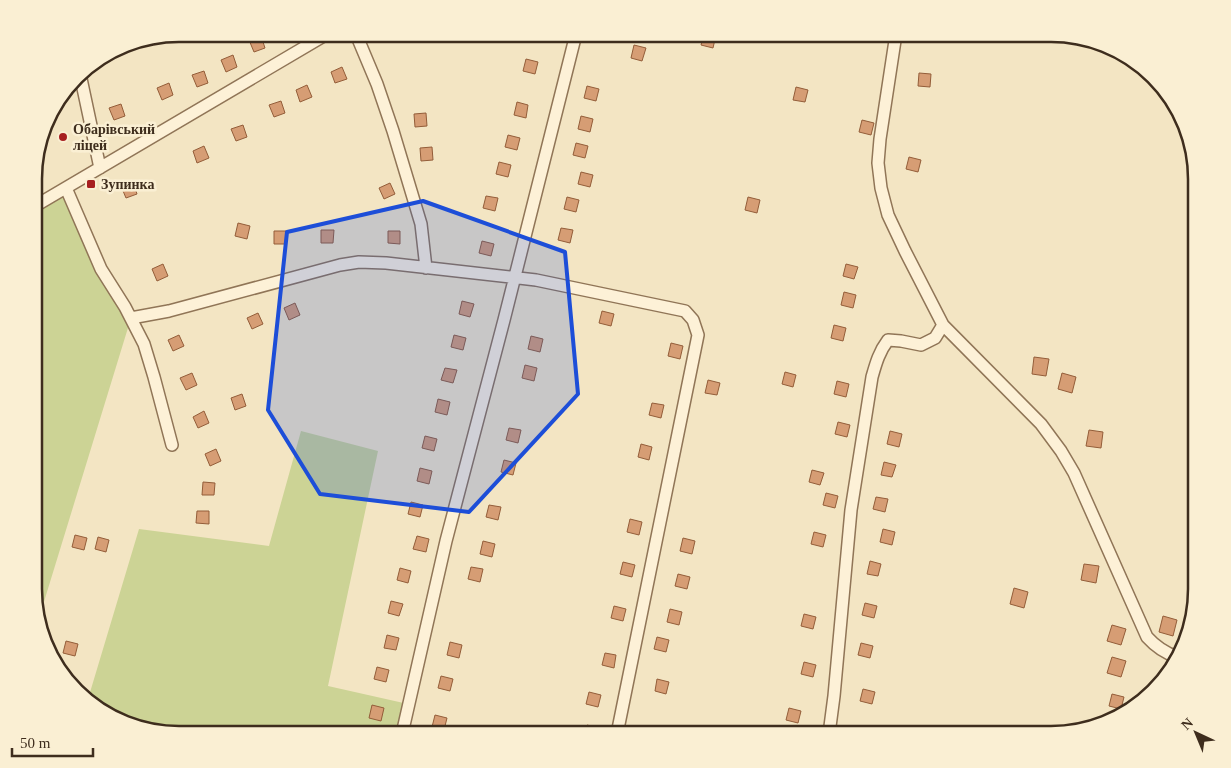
<svg xmlns="http://www.w3.org/2000/svg" width="1231" height="768" viewBox="0 0 1231 768" font-family="Georgia,serif">
	<style>
		.green { fill: #ccd395 }
		.building { fill: #d69d74; stroke: #935d39 }
		.lines { fill: none; stroke-linecap: round; stroke-linejoin: round }
		.minor-casing { stroke: #907557; stroke-width: 14 }
		.minor { stroke: #fdf1d7; stroke-width: 11 }
		.marked { fill: #1d4ed8; fill-opacity: 0.2; stroke: #1d4ed8; stroke-width: 4; stroke-linejoin: round }
		.poi-dot { fill: #a71f20; stroke: #faefd3; stroke-width: 2 }
		.labels { text-anchor: middle; dominant-baseline: central; stroke-width: 5; stroke-linejoin: round; paint-order: stroke }
		.poi-label { font-size: 14px; font-weight: bold; fill: #3e2d1d; stroke: #faefd3; text-anchor: start }
		.rim { fill: none; stroke: #3e2d1d; stroke-width: 2.5 }
	</style>
	<rect width="100%" height="100%" fill="#f3e5c3"/>
	<path class="green" d="M66,188L131,318L39,618L35,608V206Z
		M301,431L378,451L328,686L408,704L402,734H179L99,710L88,699L139,529L269,546Z"/>
	<path class="building" d="M397,34H410L411,37L400,41Z
		M704,34L716,35L713,48L701,45Z
		M261,36L265,48L254,52L249,40Z
		M634,45L646,48L642,61L631,58Z
		M233,55L237,67L226,72L221,60Z
		M526,59L538,62L535,74L523,71Z
		M342,67L347,79L335,83L331,72Z
		M204,71L208,83L197,87L192,75Z
		M919,73L931,74L930,87L918,86Z
		M169,83L173,95L162,100L157,88Z
		M307,85L312,97L300,102L296,90Z
		M587,86L599,89L596,101L584,98Z
		M796,87L808,90L805,102L793,100Z
		M281,101L285,113L274,117L269,105Z
		M517,102L528,105L526,118L514,115Z
		M121,104L125,116L114,120L109,108Z
		M426,113L427,126L415,127L414,114Z
		M581,116L593,119L590,132L578,129Z
		M862,120L874,123L871,135L859,132Z
		M243,125L247,137L236,141L231,129Z
		M508,135L520,138L517,150L505,147Z
		M576,143L588,146L585,158L573,155Z
		M204,146L209,158L197,163L193,151Z
		M432,147L433,160L421,161L420,148Z
		M909,157L921,160L918,172L906,169Z
		M499,162L511,165L508,177L496,174Z
		M581,172L593,175L590,187L578,184Z
		M133,182L137,194L126,198L121,186Z
		M390,183L395,194L384,199L379,188Z
		M486,196L498,198L495,211L483,208Z
		M567,197L579,200L576,212L564,209Z
		M748,197L760,200L757,213L745,210Z
		M238,223L250,226L247,239L235,236Z
		M561,228L573,230L570,243L558,240Z
		M321,230H334L333,243H321Z
		M274,231H286V244H274Z
		M388,231H400V244L388,243Z
		M482,241L494,244L491,256L479,253Z
		M163,264L168,276L157,281L152,269Z
		M846,264L858,267L854,279L843,276Z
		M844,292L856,295L853,308L841,305Z
		M462,301L474,304L470,317L459,314Z
		M295,303L300,315L289,320L284,308Z
		M602,311L614,314L611,326L599,323Z
		M258,313L263,324L252,329L247,318Z
		M834,325L846,328L843,341L831,338Z
		M179,335L184,346L173,351L168,340Z
		M454,335L466,338L463,350L451,347Z
		M531,336L543,339L540,352L528,349Z
		M671,343L683,346L680,359L668,356Z
		M1034,357L1049,359L1046,376L1032,374Z
		M525,365L537,368L534,381L522,378Z
		M445,368L457,370L453,383L441,380Z
		M785,372L796,375L793,387L782,384Z
		M192,373L197,385L186,390L180,378Z
		M1062,373L1076,377L1072,393L1058,389Z
		M708,380L720,383L717,395L705,393Z
		M837,381L849,384L846,397L834,394Z
		M242,394L246,406L235,410L231,398Z
		M438,399L450,402L447,415L435,412Z
		M652,403L664,405L661,418L649,415Z
		M204,411L209,423L198,428L193,417Z
		M838,422L850,425L847,437L835,434Z
		M509,428L521,430L518,443L506,440Z
		M1089,430L1103,432L1101,448L1086,446Z
		M890,431L902,434L899,447L887,444Z
		M425,436L437,439L434,451L422,448Z
		M641,444L652,447L649,460L638,457Z
		M216,449L221,461L210,466L205,454Z
		M504,460L516,463L513,475L501,472Z
		M884,462L896,465L892,477L881,475Z
		M420,468L432,471L429,484L417,481Z
		M812,470L824,473L820,485L809,482Z
		M203,482L215,483L214,495H202Z
		M826,493L838,496L835,508L823,505Z
		M876,497L888,499L885,512L873,509Z
		M411,502L423,505L420,517L408,514Z
		M489,505L501,507L498,520L486,517Z
		M197,511H209V524L196,523Z
		M630,519L642,522L639,535L627,532Z
		M883,529L895,532L892,545L880,542Z
		M814,532L826,535L823,547L811,544Z
		M75,535L87,538L84,550L72,547Z
		M417,536L429,539L426,552L413,549Z
		M98,537L109,540L106,552L95,549Z
		M683,538L695,541L692,554L680,551Z
		M483,541L495,544L492,557L480,554Z
		M870,561L881,564L878,576L867,574Z
		M623,562L635,565L632,577L620,574Z
		M1084,564L1099,566L1096,583L1081,580Z
		M471,567L483,569L480,582L468,579Z
		M400,568L411,571L408,583L397,580Z
		M678,574L690,577L687,589L675,586Z
		M1014,588L1028,592L1024,608L1010,604Z
		M391,601L403,604L399,616L388,613Z
		M865,603L877,606L874,618L862,615Z
		M614,606L626,609L623,621L611,618Z
		M670,609L682,612L679,625L667,622Z
		M804,614L816,617L813,629L801,626Z
		M1163,616L1177,620L1173,636L1159,632Z
		M1112,625L1126,629L1121,645L1107,641Z
		M387,635L399,638L396,650L384,648Z
		M657,637L669,640L666,652L654,649Z
		M66,641L78,644L75,656L63,653Z
		M450,642L462,645L459,658L447,655Z
		M861,643L873,646L870,658L858,655Z
		M605,653L616,655L614,668L602,665Z
		M1112,657L1126,661L1121,677L1107,673Z
		M804,662L816,665L813,677L801,674Z
		M377,667L389,670L386,682L374,679Z
		M441,676L453,679L450,691L438,688Z
		M657,679L669,682L666,694L655,691Z
		M863,689L875,692L872,704L860,701Z
		M589,692L601,695L598,707L586,704Z
		M1112,694L1124,697L1121,709L1109,706Z
		M372,705L384,708L381,721L369,718Z
		M789,708L801,711L798,723L786,720Z
		M435,715L447,718L444,730L432,727Z
		M587,725L599,728L597,734H584Z"/>
	<g class="lines">
		<g class="minor-casing">
			<path id="minor" d="M356,34L377,84L393,131L421,224L426,268
				M896,34L880,139L878,163L881,188L888,215L905,251L943,325L1041,424L1061,451L1074,473L1147,637C1156,647 1165,653 1177,657
				M80,74L100,168
				M66,188L101,269L125,307L144,344L154,377L172,445
				M35,206L327,34
				M131,318L169,311L340,265L359,262L386,263L536,280L685,311L693,320L698,335L617,734
				M402,734L446,541L504,320L576,34
				M829,734L834,696L851,510L872,377C876,363 879,352 888,340L901,341L921,345L935,338L943,325"/>
		</g>
		<use href="#minor" class="minor"/>
	</g>
	<path class="marked" d="M423,201L565,252L578,394L469,512L320,494L268,410L287,232Z"/>
	<g class="poi-dot">
		<circle cx="63" cy="137" r="5"/>
		<rect x="86" y="179" width="10" height="10" rx="2.5"/>
	</g>
	<g class="labels">
		<g class="poi-label">
			<text x="73" y="129">Обарівський<tspan x="73" dy="16">ліцей</tspan></text>
			<text x="101" y="184">Зупинка</text>
		</g>
	</g>
	<path d="M0 0H1231V768H0ZM179 42H1051A137 137 0 0 1 1188 179V589A137 137 0 0 1 1051 726H179A137 137 0 0 1 42 589V179A137 137 0 0 1 179 42Z" fill="#faefd3" fill-rule="evenodd"/>
	<path class="rim" d="M179 42H1051A137 137 0 0 1 1188 179V589A137 137 0 0 1 1051 726H179A137 137 0 0 1 42 589V179A137 137 0 0 1 179 42Z"/>
	<g transform="translate(1196 733) rotate(316)" stroke="#faefd3" stroke-width="4" paint-order="stroke">
	<path d="M0-4L9 19L0 12L-9 19Z" fill="#3e2d1d"/>
	<text y="-8" font-size="14" font-weight="bold" text-anchor="middle" fill="#3e2d1d">N</text>
	</g>
	<path d="M12 748v8h81v-8" fill="none" stroke="#3e2d1d" stroke-width="2.5"/>
	<text x="20" y="748" font-size="15" fill="#3e2d1d" stroke="#faefd3" stroke-width="4" paint-order="stroke">50 m</text>
</svg>
